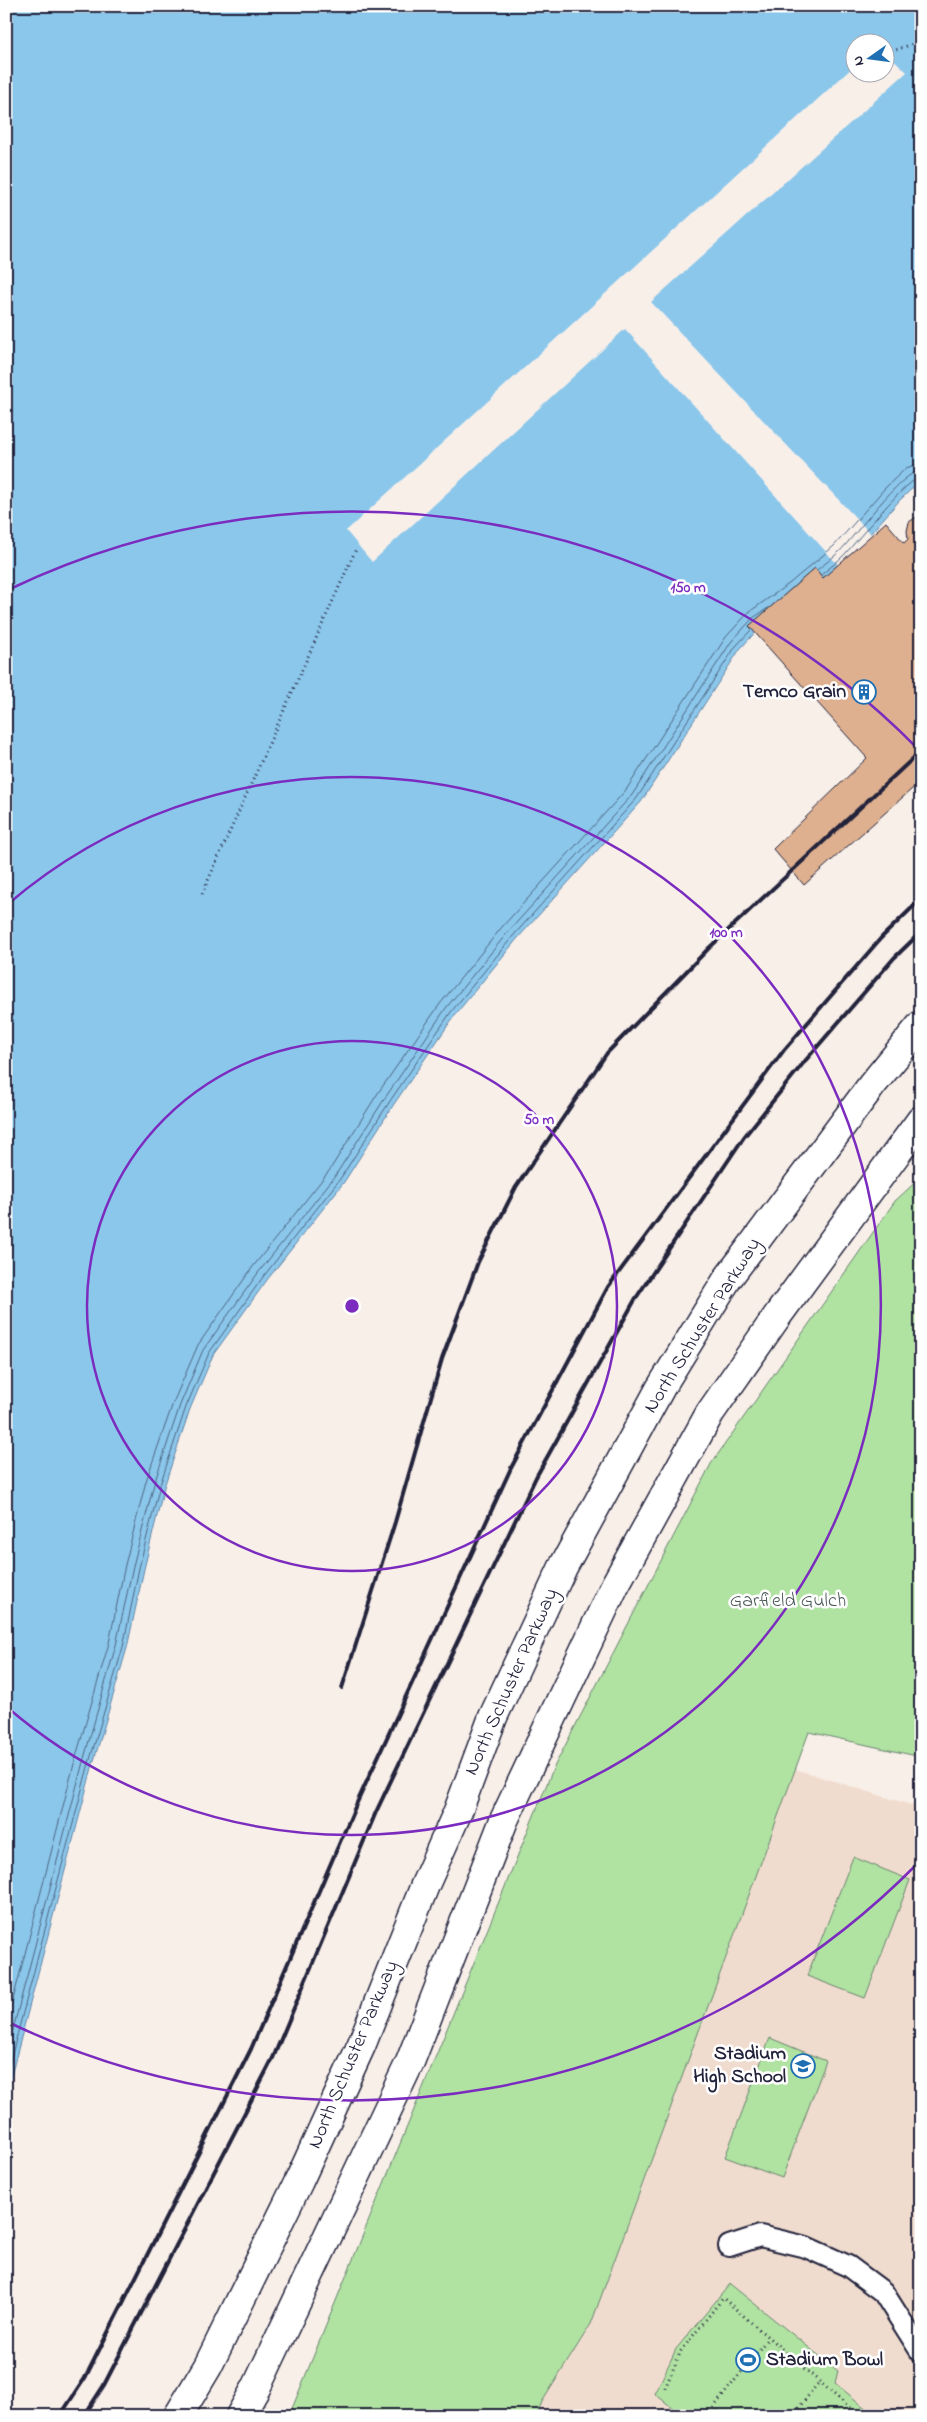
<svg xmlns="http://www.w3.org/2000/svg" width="927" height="2422" viewBox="0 0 927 2422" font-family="'Indie Flower',sans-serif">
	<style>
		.built { fill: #f0dcce }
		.green { fill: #b0e2a2; stroke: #69826e }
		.water { fill: #8bc7eb; stroke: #6185a5; fill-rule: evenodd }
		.pier { fill: #f8efe9 }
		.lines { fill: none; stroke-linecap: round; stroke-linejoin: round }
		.shore { stroke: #4c6481; stroke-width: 1 }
		.building { fill: #deb08f; stroke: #22223b }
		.lane-casing { stroke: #22223b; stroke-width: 24 }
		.highway-casing { stroke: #22223b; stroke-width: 31 }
		.path { stroke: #22223b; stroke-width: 3; stroke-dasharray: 1 4; stroke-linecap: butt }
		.lane { stroke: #fff; stroke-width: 20 }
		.highway { stroke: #fff; stroke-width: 28 }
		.rail { stroke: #22223b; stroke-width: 4 }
		.ring { fill: none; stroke: #7b2cbf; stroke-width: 2.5 }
		.labels { text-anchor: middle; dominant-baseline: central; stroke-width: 5; stroke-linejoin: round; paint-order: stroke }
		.poi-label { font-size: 20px; font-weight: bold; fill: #22223b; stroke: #fff; text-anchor: end }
		.street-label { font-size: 20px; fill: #22223b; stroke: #fff }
		.park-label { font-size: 20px; fill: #4d5c5a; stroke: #fff }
		.centre { fill: #7b2cbf; stroke: #fff; stroke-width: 2.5 }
		.ring-label { font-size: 15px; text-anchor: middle; font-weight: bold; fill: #7b2cbf; stroke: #fff; stroke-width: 5; stroke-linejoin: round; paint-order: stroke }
	</style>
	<rect width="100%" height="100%" fill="#f8efe9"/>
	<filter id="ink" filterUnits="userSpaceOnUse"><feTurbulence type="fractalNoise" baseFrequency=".02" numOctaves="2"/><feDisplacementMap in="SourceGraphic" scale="10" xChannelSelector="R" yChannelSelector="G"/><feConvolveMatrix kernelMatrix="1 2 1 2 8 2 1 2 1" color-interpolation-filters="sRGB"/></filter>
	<g filter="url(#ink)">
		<path class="built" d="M795,1769L921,1808V2416H536L542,2402L591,2324Z"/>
		<path class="green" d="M921,1177V1757L809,1732L591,2324L542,2402L536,2416H289L553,1769L711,1464L895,1201Z
			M853,1857L910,1880L865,1998L807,1976Z
			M770,2038L826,2061L782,2178L725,2157Z
			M730,2284L838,2371L835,2383L875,2416H726L716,2409L711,2416H683L655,2394L676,2349Z"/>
		<path class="water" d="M6,6H921V480L899,501L847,560L761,626L740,649L641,802L517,939L455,1015L394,1104L344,1182L267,1280L213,1355L190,1409L164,1487L144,1569L127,1648L93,1764L6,2095ZM854,42H884V72H854Z"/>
		<path class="pier" d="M885,51L907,72L651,302L872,535L838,565L625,329L372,562L346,531L854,66V72H884Z"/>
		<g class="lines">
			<path class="shore" d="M818,569C825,564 832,558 839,552C855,536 902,471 921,470
				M822,574C830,568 838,561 845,554C858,540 907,478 921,477
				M6,2027L75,1760L109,1643L125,1565L146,1481L173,1403L198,1345L252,1268L329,1171L378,1093L440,1004L502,927L626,790L726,637L749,612L790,583L834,546L885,488L906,468L921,463
				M6,2056L83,1762L116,1645L133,1566L154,1484L180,1405L203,1350L258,1273L335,1176L385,1098L446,1008L508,932L632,795L731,642L753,618L768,608
				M6,2077L89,1763L123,1647L139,1568L160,1485L186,1407L209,1353L263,1277L340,1179L390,1101L451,1012L513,936L637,798L736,646L751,630"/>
		</g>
		<path class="building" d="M921,514V781L804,885L773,849L867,758L749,626L815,568L823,578L886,522L904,543L908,539L907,531L909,522Z
			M899,2409L908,2416H894Z"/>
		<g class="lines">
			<g class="lane-casing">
				<path id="lane" d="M729,2246L760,2236L806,2247L848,2266L883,2292L921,2352"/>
			</g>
			<g class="highway-casing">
				<path id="highway" d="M178,2416L208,2366L299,2181L361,2046L425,1885L458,1811L493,1717L563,1567L661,1387L728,1278L872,1085L921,1025
					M240,2416L256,2388L410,2062L504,1820L615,1585L710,1413L778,1315L921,1120"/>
			</g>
			<path class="path" d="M887,53L921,41
				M202,894L356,549
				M665,2388L681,2351L723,2298L859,2416
				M707,2416L768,2338
				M792,2416L820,2381"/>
			<use href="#lane" class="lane"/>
			<use href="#highway" class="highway"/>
			<path class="rail" d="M342,1688L395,1522L442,1359L478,1262L516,1187L607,1053L709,948L921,751
				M60,2416L85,2378L251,2049L355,1807L511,1468L608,1287L784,1050L881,938L921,899
				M84,2416L104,2385L273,2058L376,1812L536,1477L636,1298L744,1137L805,1061L894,958L921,932"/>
		</g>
	</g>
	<g class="ring">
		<circle cx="352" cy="1306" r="265"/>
		<path d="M8 904A529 529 0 1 1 8 1708"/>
		<path d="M918 1863A794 794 0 0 1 10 2023M10 589A794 794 0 0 1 918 749"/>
	</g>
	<defs>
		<g id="building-ring" transform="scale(1.25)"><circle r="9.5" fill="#fff" stroke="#1f6fb2" stroke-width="1.5"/><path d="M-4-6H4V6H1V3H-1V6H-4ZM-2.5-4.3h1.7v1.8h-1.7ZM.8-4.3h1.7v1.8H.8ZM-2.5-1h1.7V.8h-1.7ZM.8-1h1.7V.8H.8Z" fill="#1f6fb2"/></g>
		<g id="school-ring" transform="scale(1.25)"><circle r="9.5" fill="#fff" stroke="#1f6fb2" stroke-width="1.5"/><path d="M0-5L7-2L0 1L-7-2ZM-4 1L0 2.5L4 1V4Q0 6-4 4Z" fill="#1f6fb2"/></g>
		<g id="stadium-ring" transform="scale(1.25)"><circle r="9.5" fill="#fff" stroke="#1f6fb2" stroke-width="1.5"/><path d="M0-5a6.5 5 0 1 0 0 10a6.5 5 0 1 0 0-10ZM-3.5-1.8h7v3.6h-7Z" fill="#1f6fb2"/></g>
	</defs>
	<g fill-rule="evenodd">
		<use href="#building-ring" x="864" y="692"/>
		<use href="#school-ring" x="803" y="2066"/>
		<use href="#stadium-ring" x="748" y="2360"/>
	</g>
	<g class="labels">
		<g class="poi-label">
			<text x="846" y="692">Temco Grain</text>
			<text x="786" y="2054">Stadium<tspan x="786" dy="23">High School</tspan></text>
			<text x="766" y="2360" text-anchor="start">Stadium Bowl</text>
		</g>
		<g class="street-label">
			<text transform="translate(703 1326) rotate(-58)">North Schuster Parkway</text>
			<text transform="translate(512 1682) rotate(-66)">North Schuster Parkway</text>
			<text transform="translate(354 2055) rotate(-67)">North Schuster Parkway</text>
		</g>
		<g class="park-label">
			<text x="788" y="1601">Garfield Gulch</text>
		</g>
	</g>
	<circle cx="352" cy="1306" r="8" class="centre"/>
	<g class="ring-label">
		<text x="688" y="592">150 m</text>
		<text x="726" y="937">100 m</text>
		<text x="539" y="1124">50 m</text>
	</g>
	<rect width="927" height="2422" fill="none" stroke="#fff" stroke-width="25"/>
	<rect x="12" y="12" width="902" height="2397" fill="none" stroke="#22223b" stroke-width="2" filter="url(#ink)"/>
	<g transform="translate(870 58) rotate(256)"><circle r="24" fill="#ffffff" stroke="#a7a7b1"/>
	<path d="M0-4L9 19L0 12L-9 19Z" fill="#1f6fb2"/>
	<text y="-8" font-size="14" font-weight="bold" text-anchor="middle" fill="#22223b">N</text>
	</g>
</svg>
